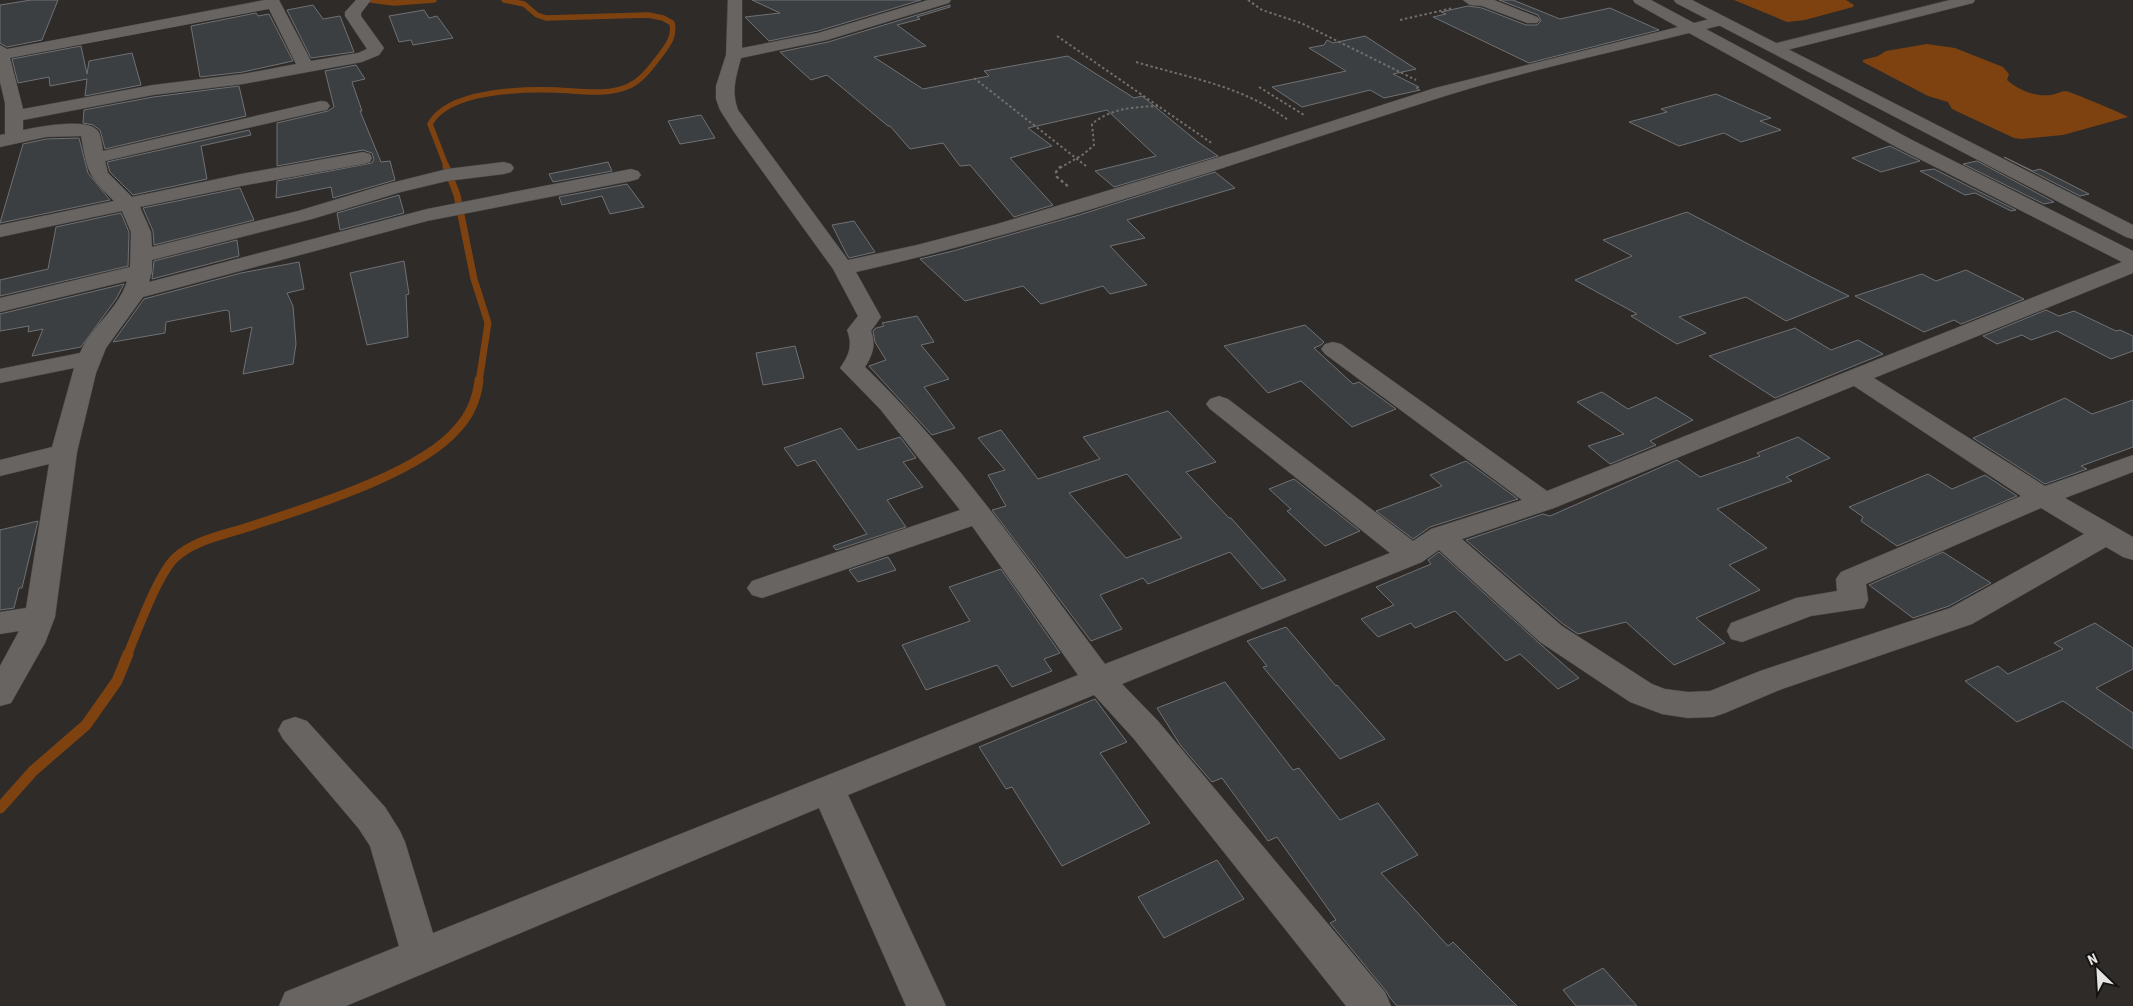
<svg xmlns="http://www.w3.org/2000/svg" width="2133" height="1006" viewBox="0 0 2133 1006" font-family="'Roboto Condensed',sans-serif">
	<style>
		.water { fill: #7e4210 }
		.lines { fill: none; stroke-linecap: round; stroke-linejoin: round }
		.stream-far3 { stroke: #7e4210; stroke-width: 5.5 }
		.stream-far2 { stroke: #7e4210; stroke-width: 7 }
		.stream-far1 { stroke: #7e4210; stroke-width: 9 }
		.stream { stroke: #7e4210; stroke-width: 11 }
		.building { fill: #3c3f41; stroke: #6f7174; fill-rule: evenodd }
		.street-casing { stroke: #484644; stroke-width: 1 }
		.secondary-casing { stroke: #484644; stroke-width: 1 }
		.path-far1 { stroke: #716e6c; stroke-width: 2; stroke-dasharray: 2.5 2.5; stroke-linecap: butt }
		.path { stroke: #716e6c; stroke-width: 2.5; stroke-dasharray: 3 3; stroke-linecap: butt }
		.street { fill: #676462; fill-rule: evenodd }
		.secondary { fill: #676462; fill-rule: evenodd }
	</style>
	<rect width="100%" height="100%" fill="#2e2b29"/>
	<path class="water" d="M1734,0H1846L1854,5L1853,7L1805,20L1787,22Z
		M1927,44L1955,48L2003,67L2009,74L2007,80C2018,90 2036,97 2051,95C2056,94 2061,91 2066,91C2071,92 2124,114 2128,117L2063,135L2021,139L2014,138L1952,109L1948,102L1928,96L1863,62V60L1878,56L1886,51Z"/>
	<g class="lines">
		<path class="stream-far3" d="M371,0L394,3L434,0
			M447,168L430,124C448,90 523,89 557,90C581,91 607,96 629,86C642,80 650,68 659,57C667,46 675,38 672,23L663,18L648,15L546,18L537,15L524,4L504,0"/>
		<path class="stream-far2" d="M446,166L457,195L474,279L488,323L479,382"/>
		<path class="stream-far1" d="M127,656C137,632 158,574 175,558C194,540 224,535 248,527C306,508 420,474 458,428C470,415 477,398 479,380"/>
		<path class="stream" d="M0,808L33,771L86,725L117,681L128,654"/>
	</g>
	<path class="building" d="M31,0H58L42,40L7,47L0,43V5Z
		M752,0H921L818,31L769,41L745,17L780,13Z
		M1499,0H1513L1560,19L1610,8L1659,30L1529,63L1433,17L1446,14L1441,12L1468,6L1482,8L1526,25H1537L1541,21L1538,15Z
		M313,5L323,19L340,16L354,52L311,58L287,10Z
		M950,5V7L917,17L920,19L897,25L926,46L874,57L923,89L989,76L984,71L1068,56L1134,98L1142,96L1198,142L1218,156L1114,187L1095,171L1156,156L1107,110L1028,128L1052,146L1010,158L1053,205L1014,217L970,165L960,166L943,143L910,149L890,126H888L827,75L811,80L780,52L828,42Z
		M424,10L429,18L437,16L453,38L413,45L411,40L399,42L389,16Z
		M256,13L258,16L269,14L293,61L243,72L200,77L191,26Z
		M1365,36L1416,69L1393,74L1419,87L1416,88L1420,90L1384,98L1370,90L1302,107L1272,87L1346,71L1309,48L1324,45L1327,40L1333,43Z
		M81,46L87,74L89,61L132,53L141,85L85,96L87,79L50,86L49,77L18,83L12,59Z
		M356,65L365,79L352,82L362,111H360L381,162L390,161L395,180L333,198L331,187L276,198L277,181L372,163L374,159L372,153L363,150L277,166V123L328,111L334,107L325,71Z
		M239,86L246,116L105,149L100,130L93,125L83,123L84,110L153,97Z
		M1716,94L1771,118L1760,121L1781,130L1741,142L1724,133L1679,146L1629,122L1667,112L1661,109Z
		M701,115L715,138L680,144L668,121Z
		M249,130L251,135L201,146L207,179L133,195L110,172L107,162Z
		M79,138L88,173L110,200L0,223L23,144L46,139Z
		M1890,146L1920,161L1881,172L1852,158Z
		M2004,157L2033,171L2040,169L2089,194L2080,196Z
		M1977,161L2054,202L2044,204L1963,164Z
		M608,162L612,171L553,182L549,174Z
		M1934,169L2016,210L2011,211L1975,193L1965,195L1920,171Z
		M1215,172L1235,188L1127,220L1145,238L1110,246L1147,285L1110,294L1103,286L1041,304L1023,286L965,301L920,259L953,251L1079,215Z
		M627,184L644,207L610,214L602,196L562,205L559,197Z
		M240,188L254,220L154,245L153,231L143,208Z
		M399,195L404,213L340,230L337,213Z
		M1687,212L1819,281L1849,296L1786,321L1746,297L1679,317L1706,333L1677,344L1631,316L1637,314L1575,280L1632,256L1603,240Z
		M121,213L129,232L128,266L0,296V280L48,269L56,227Z
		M854,221L875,252L849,258L847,255L832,225Z
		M237,240L239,256L152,279L154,261Z
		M404,261L409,294L406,295L408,337L367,345L350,273Z
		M299,262L304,289L287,293L293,306L296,344L293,364L243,374L252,327L231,332L229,311L226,310L166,322L165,333L113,342L144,299L241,273Z
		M1966,270L2024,299L1961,324L1954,320L1924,332L1855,296L1922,274L1936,281Z
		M124,284L116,299L81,347L32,356L43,329L28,332L29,326L0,331V314Z
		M2046,310L2059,316L2074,311L2116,331L2120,330L2133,336V351L2111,359L2057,331L2031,340L2022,335L1997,344L1983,336Z
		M917,316L934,342L921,345L949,379L924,387L955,428L932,435L869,366L886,360L875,342L873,331L876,328L884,326L882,323Z
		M1305,325L1324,342L1321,345L1314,348L1353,384L1359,382L1396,409L1352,427L1301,381L1268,393L1224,346Z
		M1795,328L1831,350L1858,340L1883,354L1775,398L1709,356Z
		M795,346L804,378L763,385L756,353Z
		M1602,392L1628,409L1656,397L1693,420L1650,441L1656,445L1610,464L1588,446L1624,434L1577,402Z
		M2065,398L2092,414L2133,400V447L2081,466L2087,469L2045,484L1973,438Z
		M1168,411L1216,462L1186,472L1229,518H1231L1286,580L1262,589L1230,552L1148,584L1143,578L1100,595L1122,629L1091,641L992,510L1006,506L988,475L1005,470L978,438L1001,430L1038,479L1100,459L1083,437ZM1127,474L1182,538L1126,558L1069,493Z
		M841,428L858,450L900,437L916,458L903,462L923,487L887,500L906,527L836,550L833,546L867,534L815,460L797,466L784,448Z
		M1798,437L1830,458L1786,477L1792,481L1717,509L1767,548L1729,565L1760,590L1696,618L1725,643L1674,665L1626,622L1578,634L1563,624L1466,540L1543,514L1550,516L1677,460L1700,477L1760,456L1757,453Z
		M1466,461L1518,499L1430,527L1413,539L1376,511L1442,486L1430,475Z
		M1928,474L1952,489L1985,475L2017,496L1897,546L1861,521L1863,517L1849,507Z
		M1294,479L1360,531L1325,546L1287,511L1291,509L1269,489Z
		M38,521L22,588H19L14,608L0,610V530Z
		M1439,552L1539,643L1579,678L1558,689L1520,654L1506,661L1455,611L1415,628L1411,623L1378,637L1361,619L1394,605L1376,587L1431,564L1428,560Z
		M1943,552L1991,583L1949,606L1913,618L1869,585Z
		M888,557L896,570L858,582L849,570Z
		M1001,569L1060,653L1044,659L1052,671L1012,687L997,665L926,690L902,645L970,621L949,587Z
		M2095,623L2133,648V669L2096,688L2133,713V749L2063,701L2017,722L1965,681L1998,666L2008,674L2063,649L2054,643Z
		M1286,627L1336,686L1337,685L1385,739L1340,759L1263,667L1267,666L1247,641Z
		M1225,682L1293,770L1299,768L1340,820L1378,803L1418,855L1381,873L1448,946L1453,942L1517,1006H1397L1390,998L1386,991L1330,923L1336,920L1277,837L1268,841L1222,778L1212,782L1181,746L1157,708Z
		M1095,699L1127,742L1100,753L1150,823L1062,866L1012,787L1006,789L979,747Z
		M1217,860L1244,899L1164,938L1138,897Z
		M1603,968L1637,1006H1576L1563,990Z"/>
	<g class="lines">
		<g class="street-casing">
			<path id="street" d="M265,0H279L311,61L358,53L367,49L345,16V12L356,0H371L361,13V16L384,48L379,55L362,62L243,84L153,95L23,120V130C38,127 87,117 98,131C101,136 102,145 103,151L321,101L327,102L330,106L327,110L321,111L105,161L108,173L132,197L241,174L363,152L370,154L372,158L370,162L363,164L241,186L140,207L151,232L152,247L298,211L387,184L447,169L504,162L511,164L514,168L511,172L504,174L447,181L401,192L312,219L152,260V271L149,282L427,209L631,169L638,171L641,175L638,179L631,181L427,221L143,297L106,348L96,373L77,452L55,617L45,643L11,703L0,706V666L19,631L0,634V612L26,608L49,464L0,476V460L52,447L74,368L0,383V369L80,353C91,326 119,309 127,281L0,312V298L130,267L131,232L122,211L0,237V225L114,201C87,174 88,173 81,136L46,137L0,147V135L5,134V103L0,82V45L7,49ZM269,9L296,64L243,74L153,85L23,109L10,58Z
				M728,0H742V48L818,33L928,0H951L949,3L827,40L741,58C736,77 731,91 738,110L848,260L917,245L997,224L1239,151L1435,88L1678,27L1635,3L1633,0H1651L1694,23L1721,16L1726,18L1729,21L1726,24L1706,29L1912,140L2133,251V273L1874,378L2045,486L2133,455V472L2065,498L2133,537V560L2123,557L2106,547L1972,624L1782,689L1725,713L1713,717L1688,718L1662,714L1630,702L1540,642L1439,550L1422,562L1122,684L1158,721L1385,992L1391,1006H1346L1134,739L1094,695L848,795L946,1006H906L819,808L346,1006H279L285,992L399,946L370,846L359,829L283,739L278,730L283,721L295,717L307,721L385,807L400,831L405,842L433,933L1078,675L972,526L762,598L752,595L747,588L752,581L960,510L880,409L840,368C849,355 853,346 847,330L858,316L833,269L734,132L720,110L716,99V86L726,55ZM1689,33L1898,148L2122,262L1547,491L1341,344L1333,342L1325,344L1321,349L1325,354L1522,500L1431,529L1413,541L1228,399L1219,396L1210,399L1206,404L1210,409L1390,553L1105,664C1029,563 956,455 865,367C873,354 876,345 871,331L881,317L856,272C1056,227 1249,158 1445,96C1525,71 1608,53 1689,33ZM1854,386L2021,496L1841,572L1836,579L1837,591L1796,598L1731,623L1727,631L1731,639L1742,642L1811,616L1864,608L1868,600L1866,584L2041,508L2084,534L1950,608L1760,671L1710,691L1688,692L1665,689L1652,684L1562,626L1462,539L1554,508Z
				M1463,0H1494L1537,17L1540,20L1537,23H1527L1482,6L1470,5Z
				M1950,0H1975L1973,3L1775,53L1769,51L1767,48L1769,45Z"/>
		</g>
		<g class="secondary-casing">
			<path id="secondary" d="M1674,0H1692L2133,225V239L2126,237L1676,3Z"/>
		</g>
		<path class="path-far1" d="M1248,0L1262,10L1301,23L1416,80
			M1400,20L1453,8
			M1057,36L1213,144
			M1136,62C1189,78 1243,86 1288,120
			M974,78L1086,166
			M1259,87L1304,115
			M1060,168L1084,154L1094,145L1092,124C1111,108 1134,107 1158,106"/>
		<path class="path" d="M1061,166L1056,172L1057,177L1070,188"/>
		<use href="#street" class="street"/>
		<use href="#secondary" class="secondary"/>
	</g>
	<g transform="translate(2098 971) rotate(335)" stroke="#151413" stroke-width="4" paint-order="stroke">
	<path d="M0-4L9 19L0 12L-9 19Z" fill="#e6e4e3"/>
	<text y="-8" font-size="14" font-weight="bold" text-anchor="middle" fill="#e6e4e3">N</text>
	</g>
</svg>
